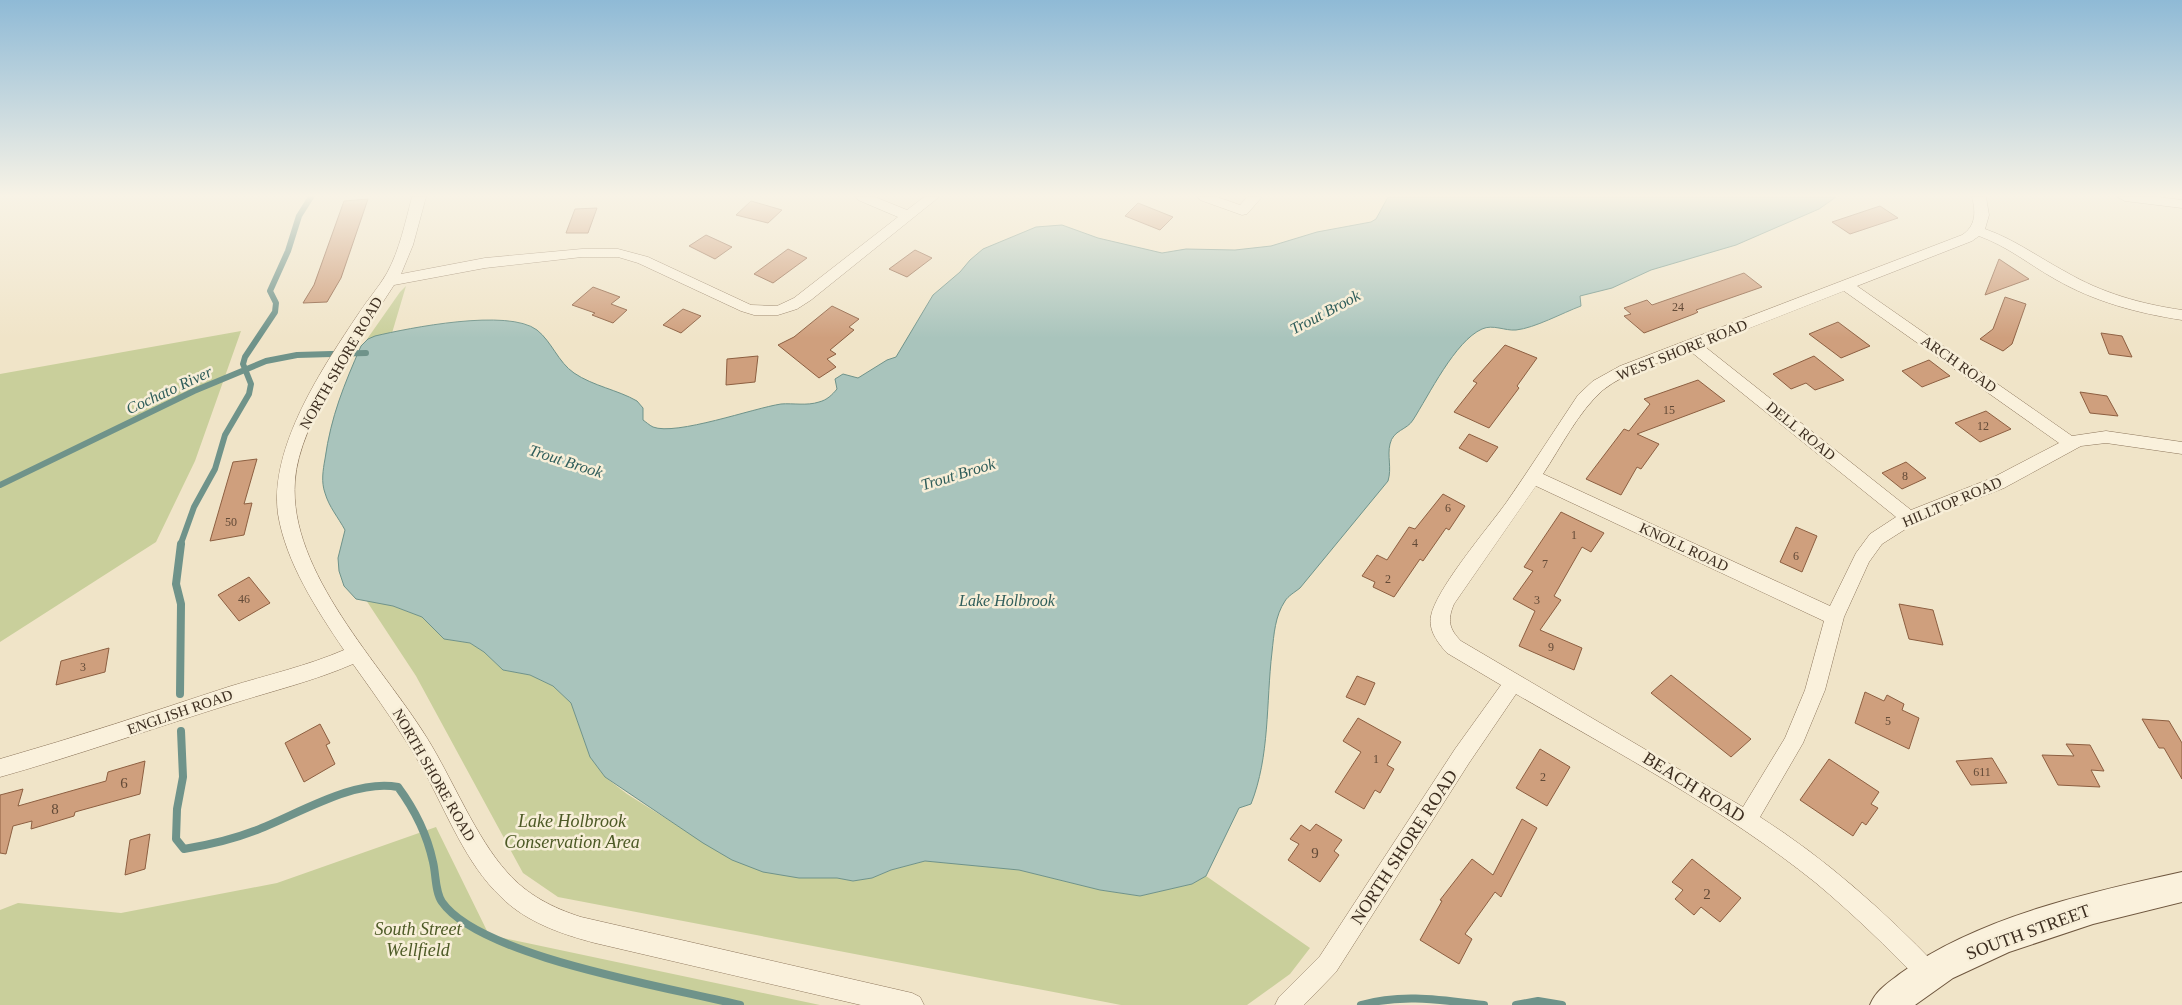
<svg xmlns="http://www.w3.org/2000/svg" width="2182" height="1005" viewBox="0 0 2182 1005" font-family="Georgia,serif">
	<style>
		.green { fill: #c9cf9b }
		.water { fill: #a9c4bc; stroke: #6f938a }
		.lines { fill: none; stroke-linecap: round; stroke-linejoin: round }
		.stream-far1 { stroke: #6f938a; stroke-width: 6 }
		.stream { stroke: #6f938a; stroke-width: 8 }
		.building { fill: #cf9f7d; stroke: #8d5f41 }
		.street-casing { stroke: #8d765c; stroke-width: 1 }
		.secondary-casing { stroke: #6f573f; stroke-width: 2 }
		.street { fill: #faf1dc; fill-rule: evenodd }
		.secondary { fill: #faf1dc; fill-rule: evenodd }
		.labels { text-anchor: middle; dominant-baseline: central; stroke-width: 5; stroke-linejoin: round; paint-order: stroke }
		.number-label { font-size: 12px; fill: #624a37 }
		.street-label { font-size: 15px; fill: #3d2e20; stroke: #f7eed8 }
		.near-number-label { font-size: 15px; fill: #624a37 }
		.water-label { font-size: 16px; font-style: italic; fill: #2f5d5a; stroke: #f7eed8 }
		.near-street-label { font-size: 18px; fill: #3d2e20; stroke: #f7eed8 }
		.near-park-label { font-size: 18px; font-style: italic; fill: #4d5a26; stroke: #f7eed8 }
	</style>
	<rect width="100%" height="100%" fill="#f0e4c8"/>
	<path class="green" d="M406,286L392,333L365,342L400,292Z
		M241,331L195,461L156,542L0,642V374Z
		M366,600L393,606L422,617L444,639L470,643L484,652L503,670L530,675L553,686L571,703L590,757L605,777L627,794L732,860L799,878H837L853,881L872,878L891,870L925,861L955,863L1019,870L1100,890L1140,896L1192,884L1206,876L1310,948L1290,974L1247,1005H1121L558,897L523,873L416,676Z
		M436,827L489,935L820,1005H0V910L18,903L121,913L277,883Z"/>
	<path class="water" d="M1388,197H1836L1819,209L1736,245L1651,270L1612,288L1580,296L1581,306C1562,313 1535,328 1516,330C1505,331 1493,324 1482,329C1455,341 1429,395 1413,420C1407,430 1393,430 1390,444C1387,456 1392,468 1388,481L1300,588C1295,592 1288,596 1285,601C1275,616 1274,634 1272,652C1266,703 1270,756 1251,804L1239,808L1206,876L1192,884L1140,896L1100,890L1019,870L925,861L891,870L872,878L853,881L837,878H799L763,872L732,860L703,843L605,777L590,757L571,703L553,686L530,675L503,670L484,652L470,643L444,639L422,617L393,606L356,599L344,586L339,571L338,558L345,530C338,517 329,507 325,493C321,482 323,470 325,459C331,416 344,385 361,346L368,339L375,336C409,328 508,308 537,330C552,342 558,362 574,373C593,386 618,390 637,401L643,408V420C646,422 649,425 653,427C676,436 754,408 781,404C793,403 807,406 819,402C827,400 832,395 837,389L835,379L843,374L858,378L887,360L896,357L933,295L960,272L970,260L983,249L1036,227L1062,225L1098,238L1162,253L1186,249L1235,250L1271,246L1317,232L1371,222L1376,219Z"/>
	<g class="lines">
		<path class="stream-far1" d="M0,485L194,391L266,361L297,355L366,353
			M180,546L194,507L215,469L225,435L249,394L251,384L243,364L245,357L275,312L276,303L270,291L288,251L299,216L311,197"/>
		<path class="stream" d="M180,694L181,604L176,584L181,544
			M181,731L183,777L177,809L176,839L184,849C208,845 231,840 254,831C295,816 354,778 398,787C415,810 427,834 433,862C436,874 435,892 442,902C480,957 673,988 740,1005
			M1361,1005C1402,993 1442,1000 1484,1005
			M1516,1005L1538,1001L1562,1005"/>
	</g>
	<path class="building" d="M368,199L341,278L327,302L303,303L314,285L344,201Z
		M751,201L782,210L768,223L736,215Z
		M1138,203L1173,217L1160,230L1125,216Z
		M1880,206L1898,218L1850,234L1832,222Z
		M597,208L588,233H566L575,209Z
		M706,235L732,247L715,259L689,246Z
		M788,249L807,258L773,283L754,274Z
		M915,250L932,258L907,277L889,269Z
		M1999,259L2029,279L1985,295Z
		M1744,273L1762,287L1696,310L1698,312L1694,314L1644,333L1624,316L1631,314L1624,308L1647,300L1652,305Z
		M593,287L620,297L611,304L627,310L613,323L592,315L595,313L572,305Z
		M2005,297L2026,304L2012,344L2003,351L1980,339L1993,329Z
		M832,306L859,319L849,327L854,330L830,350L836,354L827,359L836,367L819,378L778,345L794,337Z
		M683,309L701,316L681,333L663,325Z
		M1838,322L1870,346L1841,358L1809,334Z
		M2101,333L2122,336L2132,357L2109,354Z
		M1505,345L1537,358L1517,386L1519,388L1489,428L1454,412L1477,383L1473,381Z
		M758,356L755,382L726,385L727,359Z
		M1814,356L1844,380L1815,390L1806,383L1791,389L1773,374Z
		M1929,360L1950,376L1922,387L1902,371Z
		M1698,380L1725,401L1637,434L1659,444L1641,469L1637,467L1621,495L1586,479L1624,429L1629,431L1650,404L1644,399Z
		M2080,392L2107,396L2118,416L2090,413Z
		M1986,411L2011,429L1980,442L1955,423Z
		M1469,434L1498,447L1487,462L1459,448Z
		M257,459L244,504L252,503L244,535L210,541L233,462Z
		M1906,462L1926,478L1902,489L1882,473Z
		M1443,494L1465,506L1449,530L1446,528L1423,561L1420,559L1394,597L1373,587L1375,582L1362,576L1377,555L1387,560L1409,527L1415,529Z
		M1561,512L1604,533L1591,552L1582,547L1554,596L1561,600L1540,630L1582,648L1574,670L1519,646L1535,611L1513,599L1533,571L1524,567Z
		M1796,527L1817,536L1802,572L1780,562Z
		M249,577L270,603L239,621L218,595Z
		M1899,604L1933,610L1943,645L1909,639Z
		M109,648L105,672L56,685L61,661Z
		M1671,675L1751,739L1731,757L1651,693Z
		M1357,676L1375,683L1365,705L1346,697Z
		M1865,692L1884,701L1887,695L1904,704L1902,710L1919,718L1909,749L1855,723Z
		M1358,718L1401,742L1387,765L1394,769L1380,793L1375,790L1364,809L1335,792L1361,752L1343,741Z
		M2142,719L2169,721L2182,743V779L2164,748H2159Z
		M320,724L330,743L326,745L335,764L304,782L285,743Z
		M2066,744L2090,745L2104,771L2091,770L2100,787L2058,785L2042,755L2074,756Z
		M1540,749L1570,767L1547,806L1516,788Z
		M1992,758L2007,783L1971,785L1956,761Z
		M1829,759L1879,792L1871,804L1878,808L1866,825L1862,822L1853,836L1800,800Z
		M145,761L140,794L75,812L74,816L31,829L32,821L13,826L6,854L0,853V795L23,789L18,806L106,781L108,772Z
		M1522,819L1537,828L1501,897L1495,892L1465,934L1472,939L1459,964L1420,940L1442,901L1440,900L1472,859L1493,875Z
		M1316,824L1342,840L1334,851L1339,855L1320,882L1288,860L1299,844L1290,839L1301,825L1310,831Z
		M150,834L145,869L125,875L130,840Z
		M1692,859L1741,898L1720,922L1701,907L1694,915L1675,899L1683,890L1672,882Z"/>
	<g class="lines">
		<g class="street-casing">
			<path id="street" d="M412,197H426L413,245L401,274L485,258L582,249H618L648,257L751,305L777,306L794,298L898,217L858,200L856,197H875L907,210L924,197H939L811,300L797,309L778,315H754L741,311L638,263L618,257H582L485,268L394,285C362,335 299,421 295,481C288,572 382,665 427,738C452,778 476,838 507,872C527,895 553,908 581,917L912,993L920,997L924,1005H861L595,943C561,934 526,922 501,897C466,864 447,813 424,771C403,734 378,699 353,664C314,681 272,691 231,704C154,728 78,755 0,777V759C77,737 152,712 228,687C267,675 307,666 344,650C317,610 286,563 278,514C269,447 323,367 359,313C368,299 379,287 387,273C400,249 405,223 412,197Z
				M1198,197H1217L1240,205L1247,197H1262L1247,214L1242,215L1200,200Z
				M1972,197H1986L1989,215L1985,229C2014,239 2038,257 2066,272C2102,293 2141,304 2182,310V320C2137,313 2095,302 2055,279C2030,265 2007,246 1979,236L1972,241L1857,286L2072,436L2106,431L2182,442V454L2106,443L2081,446L2004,488L1915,523L1882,544L1869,562L1844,617L1825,690L1803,743L1760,817C1826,859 1883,910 1937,966L1941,974L1937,982L1929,986L1921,982C1887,947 1853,914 1816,883C1724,809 1618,753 1516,694L1469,763L1336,972L1304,1005H1275L1279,997L1320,956L1455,749L1501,685L1447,653C1438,643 1428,630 1431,616C1436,589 1488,528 1506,503C1531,467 1554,431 1578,395L1593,381L1620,366L1962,235C1976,226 1976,212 1972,197ZM1844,291L2059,443L1992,478L1911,510L1704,346ZM1690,351L1896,517L1870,534L1856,553L1830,606L1543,474C1561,447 1578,412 1603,390C1627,371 1662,362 1690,351ZM1536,486L1824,621L1805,690L1785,738L1743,807L1461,641C1449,629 1447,620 1454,604Z
				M2118,197H2158L2182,200V208L2125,201Z"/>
		</g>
		<g class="secondary-casing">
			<path id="secondary" d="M2182,872V902L2093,924L2009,952L1953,978L1915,1005H1870C1876,990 1888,983 1901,973C1978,917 2091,892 2182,872Z"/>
		</g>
		<use href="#street" class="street"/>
		<use href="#secondary" class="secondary"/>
	</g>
	<linearGradient id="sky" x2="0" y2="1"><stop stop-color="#8fbad6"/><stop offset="0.58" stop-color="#f8f3e6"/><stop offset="1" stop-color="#f8f3e6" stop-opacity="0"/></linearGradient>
	<rect width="2182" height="338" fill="url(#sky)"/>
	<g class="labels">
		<g class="number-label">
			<text x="1678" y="307">24</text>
			<text x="1669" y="410">15</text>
			<text x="1983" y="426">12</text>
			<text x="1905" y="476">8</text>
			<text x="1448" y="508">6</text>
			<text x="231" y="522">50</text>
			<text x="1574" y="535">1</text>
			<text x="1415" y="543">4</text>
			<text x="1796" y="556">6</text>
			<text x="1545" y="564">7</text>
			<text x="1388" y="579">2</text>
			<text x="244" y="599">46</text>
			<text x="1537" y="600">3</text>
			<text x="1551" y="647">9</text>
			<text x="83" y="667">3</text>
			<text x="1888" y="721">5</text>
			<text x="1376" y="759">1</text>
			<text x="1982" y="772">611</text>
			<text x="1543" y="777">2</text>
		</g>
		<g class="street-label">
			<text transform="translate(1682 350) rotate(-22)">WEST SHORE ROAD</text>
			<text transform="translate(341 363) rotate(-60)">NORTH SHORE ROAD</text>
			<text transform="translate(1959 364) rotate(35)">ARCH ROAD</text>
			<text transform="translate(1801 431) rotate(39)">DELL ROAD</text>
			<text transform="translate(1952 502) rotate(-23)">HILLTOP ROAD</text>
			<text transform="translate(1684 547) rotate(25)">KNOLL ROAD</text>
			<text transform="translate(180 712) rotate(-19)">ENGLISH ROAD</text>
			<text transform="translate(434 775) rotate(60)">NORTH SHORE ROAD</text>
		</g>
		<g class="near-number-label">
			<text x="124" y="783">6</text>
			<text x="55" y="809">8</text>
			<text x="1315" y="853">9</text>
			<text x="1707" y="894">2</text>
		</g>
		<g class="water-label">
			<text transform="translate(1325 312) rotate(-28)">Trout Brook</text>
			<text transform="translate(169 390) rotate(-25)">Cochato River</text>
			<text transform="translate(566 461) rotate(18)">Trout Brook</text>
			<text transform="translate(958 474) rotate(-17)">Trout Brook</text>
			<text x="1007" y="600">Lake Holbrook</text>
		</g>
		<g class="near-street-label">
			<text transform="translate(1694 787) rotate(32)">BEACH ROAD</text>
			<text transform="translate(1404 847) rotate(-57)">NORTH SHORE ROAD</text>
			<text transform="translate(2028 932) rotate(-20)">SOUTH STREET</text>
		</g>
		<g class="near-park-label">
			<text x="572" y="821">Lake Holbrook<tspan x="572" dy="21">Conservation Area</tspan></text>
			<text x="418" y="929">South Street<tspan x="418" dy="21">Wellfield</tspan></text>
		</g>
	</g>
</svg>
